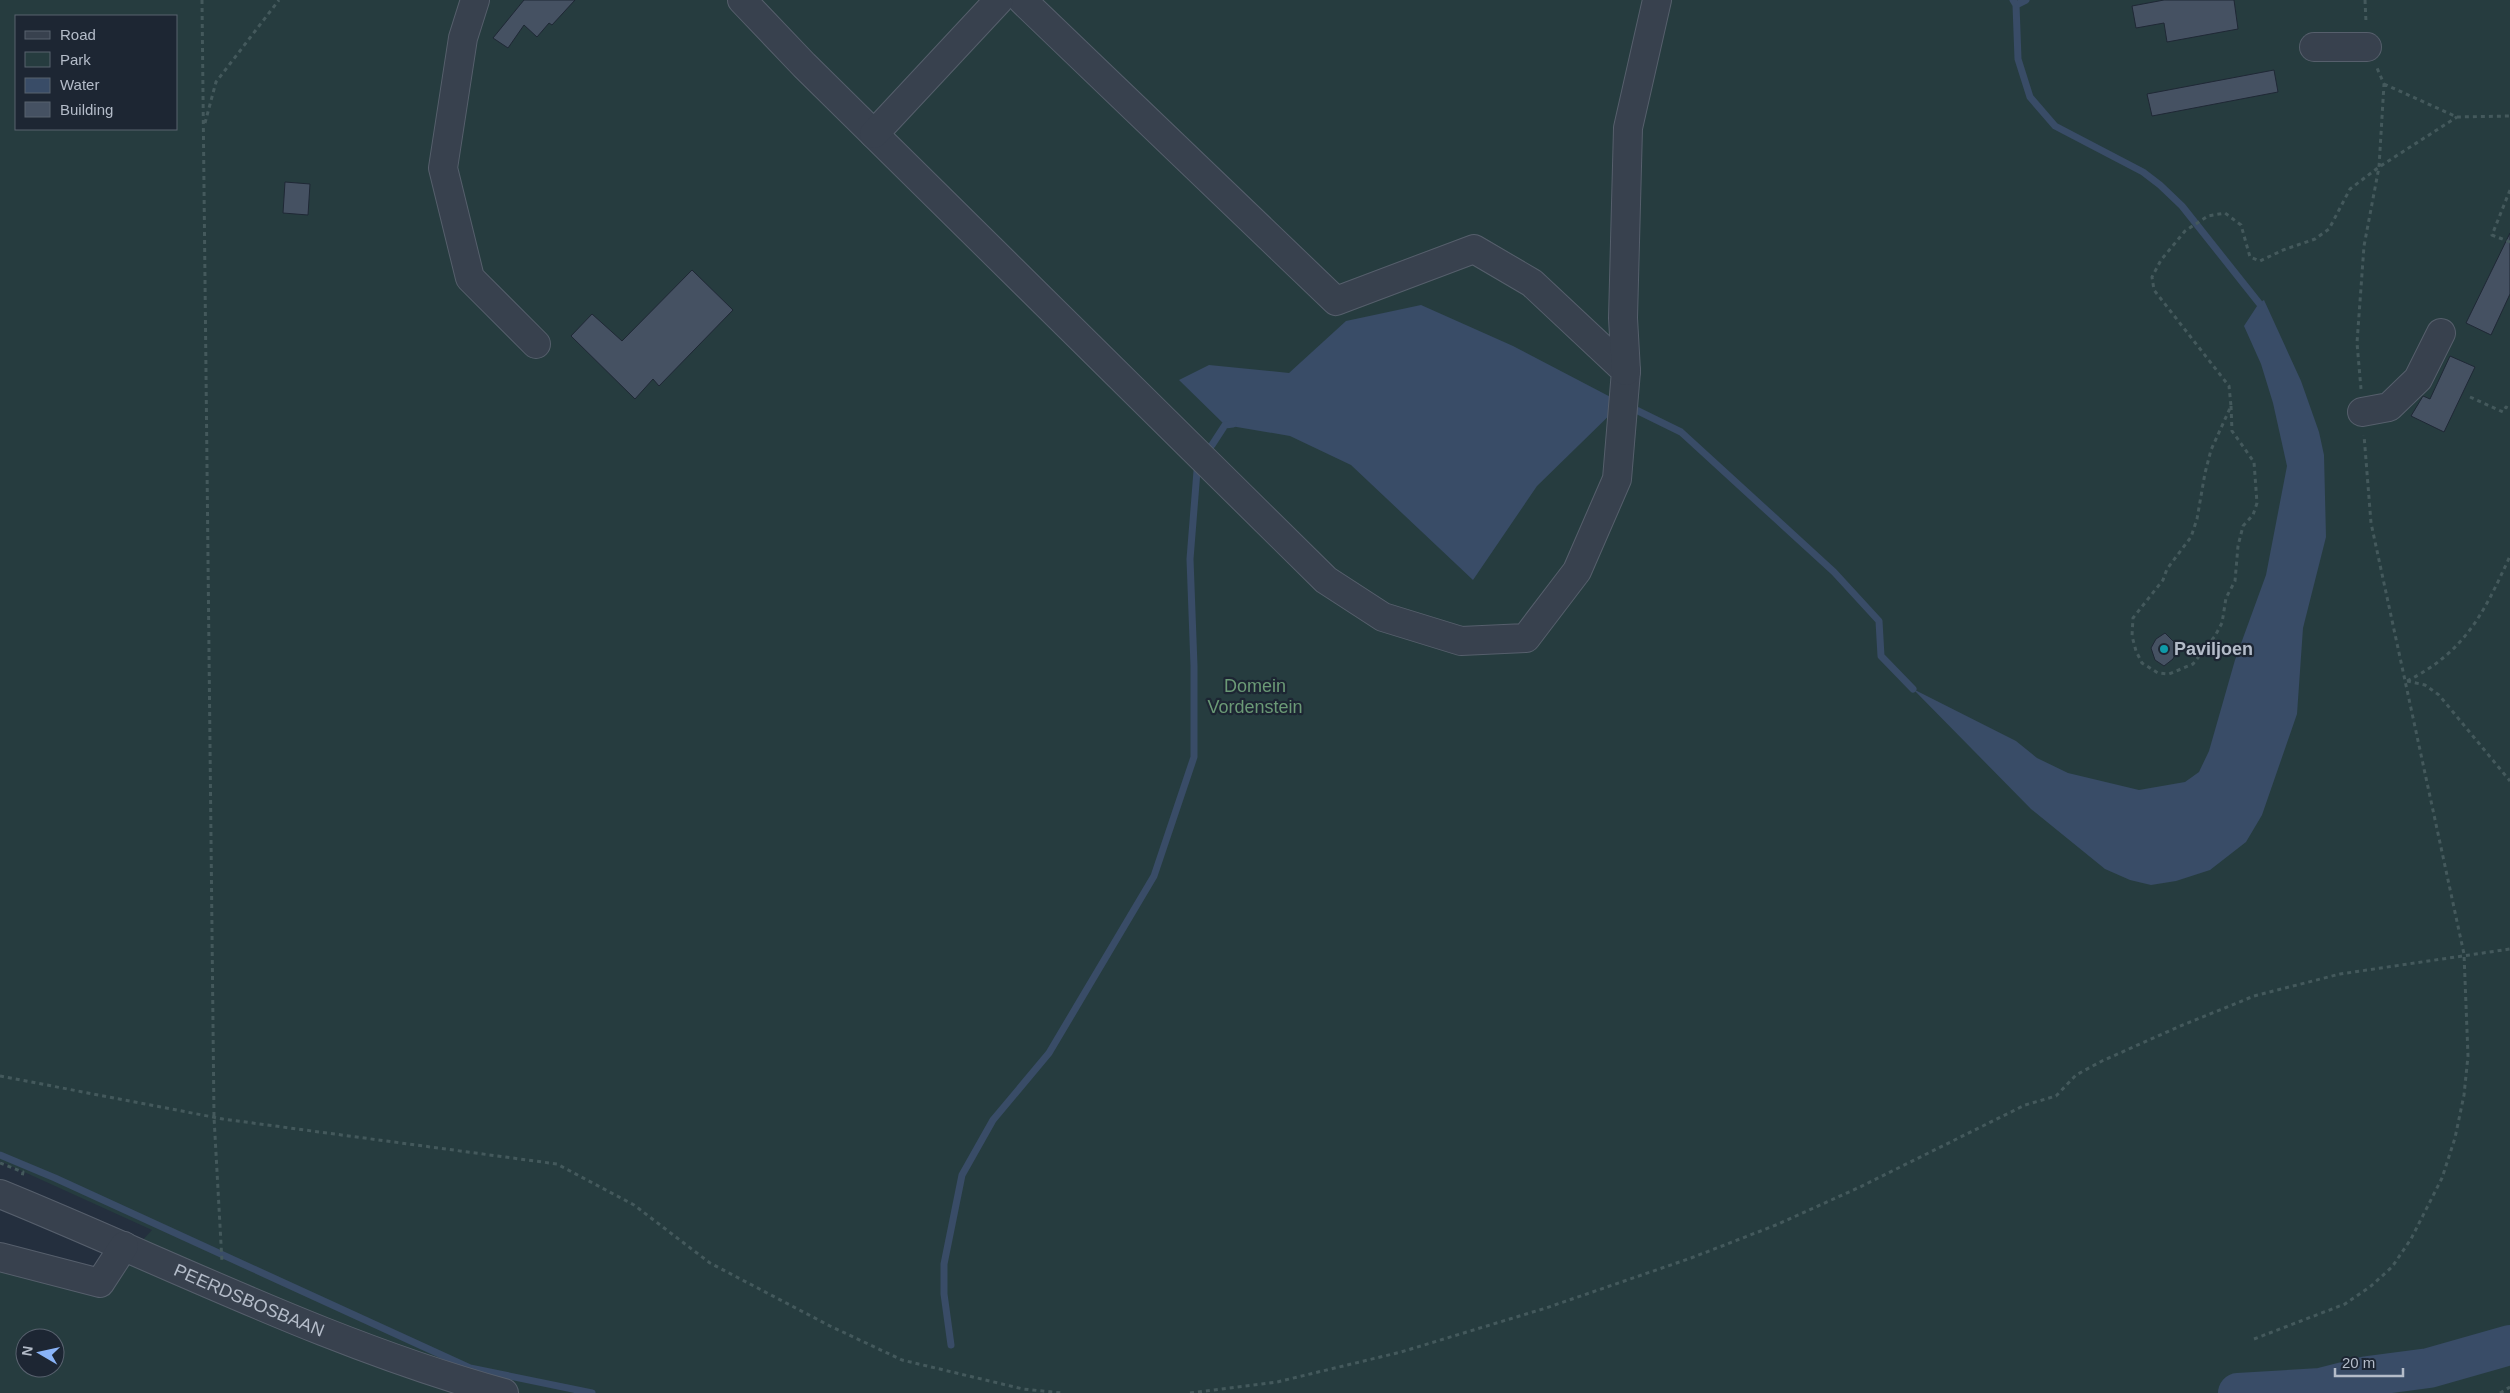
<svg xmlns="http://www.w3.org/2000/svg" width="2510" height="1393" viewBox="0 0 2510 1393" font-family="Arial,sans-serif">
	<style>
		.green { fill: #263c3f; fill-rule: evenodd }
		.water { fill: #394c67 }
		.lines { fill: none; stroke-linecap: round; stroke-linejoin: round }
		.stream { stroke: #394c67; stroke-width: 7 }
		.river { stroke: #394c67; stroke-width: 40 }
		.building { fill: #455162; stroke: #1f2835 }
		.minor-casing { stroke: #565f6c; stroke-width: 30 }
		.path { stroke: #44595c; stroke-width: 3; stroke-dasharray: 4 4; stroke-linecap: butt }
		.minor { stroke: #38414e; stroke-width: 28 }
		.culture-dot { fill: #0f9aa8; stroke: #1d2633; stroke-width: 2 }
		.labels { text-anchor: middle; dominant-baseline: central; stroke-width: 4.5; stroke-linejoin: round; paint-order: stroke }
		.poi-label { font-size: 18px; font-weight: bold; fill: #b4bcc9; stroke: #1d2633; text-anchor: start }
		.park-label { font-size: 18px; fill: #6b9a76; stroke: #1d2633 }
		.street-label { font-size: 18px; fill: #b4bcc9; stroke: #1d2633 }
	</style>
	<rect width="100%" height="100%" fill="#242f3e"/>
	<path class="green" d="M0,0H2510V1393H0V1264L100,1286L152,1230L0,1161ZM16,16H176V129H16ZM25,1338H55V1368H25Z"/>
	<path class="water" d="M2264,300L2301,381L2319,432L2324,455L2326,537L2303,628L2297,714L2262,815L2246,842L2210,870L2176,881L2151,885L2130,880L2105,869L2031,809L1913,689L2016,741L2037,758L2068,773L2139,790L2185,782L2199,772L2209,751L2235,660L2266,575L2287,466L2273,403L2261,364L2244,326L2259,303Z
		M1421,305L1513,346L1622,403L1537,486L1473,580L1351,465L1290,436L1225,425L1179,380L1209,365L1289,373L1346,321Z"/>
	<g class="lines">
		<path class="stream" d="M2013,0L2016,5L2018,59L2030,97L2055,126L2143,172L2160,185L2182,206L2259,303
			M2016,5L2026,0
			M1630,407L1681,432L1834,572L1879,621L1881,656L1913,689
			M1212,445L1225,425L1233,424
			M0,1155L55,1178L470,1368L592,1393
			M951,1345L944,1294V1264L962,1175L993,1120L1049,1053L1154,876L1194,757V666L1190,559L1197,471"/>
		<path class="river" d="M2238,1393L2321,1388L2368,1376L2429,1368L2510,1345"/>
	</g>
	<path class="building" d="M524,0H575L552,25L549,23L537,37L524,25L508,48L493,38Z
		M2164,0H2234L2238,29L2167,42L2164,23L2136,28L2132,6Z
		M2274,70L2278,92L2152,116L2147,94Z
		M285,182L310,184L308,215L283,213Z
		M2510,233V294L2491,335L2466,323Z
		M692,270L733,310L659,386L653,379L635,399L571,336L592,314L622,341Z
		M2450,356L2475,367L2444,432L2411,416L2423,396L2430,399Z
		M2165,633L2174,642L2177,651L2173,659L2164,666L2155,660L2151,648L2156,639Z"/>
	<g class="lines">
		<g class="minor-casing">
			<g id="minor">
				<path d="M475,0L463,38L443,168L470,278L536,344"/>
				<path d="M742,0L804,65L1326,580L1383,617L1461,641L1526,638L1577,571L1617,479L1626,371L1532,283L1474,249L1336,301L1022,0"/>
				<path d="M2314,47H2367"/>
				<path d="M874,134L999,0"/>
				<path d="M1626,371L1623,318L1628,128L1657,0"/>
				<path d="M2362,412L2389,407L2418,379L2441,333"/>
				<path id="s1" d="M0,1194C167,1262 329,1345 504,1393"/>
				<path d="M0,1257L100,1283L124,1246"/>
			</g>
		</g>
		<path class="path" d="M202,0L214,1117L222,1262
			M2365,0L2366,22
			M2384,84L2457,117L2510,116
			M205,123L216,82L279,0
			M2510,190L2492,235L2510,242
			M2361,389L2357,343L2364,246L2379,167L2384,84L2377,68
			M2470,397L2503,412L2506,407L2510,409
			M2231,406L2232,431L2254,462L2257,503L2253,515L2243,526L2238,546L2235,581L2226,598L2222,623L2215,636L2193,664L2169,674L2158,673L2142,663L2136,651L2132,636L2133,618L2163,580L2167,569L2191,537L2197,519L2205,473L2211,450L2231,406L2229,386L2154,290L2152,277L2161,260L2185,231L2208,216L2225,213L2241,225L2250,257L2260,261L2283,250L2315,239L2329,229L2350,189L2379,167L2457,117
			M2407,681C2465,652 2484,613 2510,556
			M2407,681L2425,685L2439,695L2510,781
			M0,1076L223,1119L557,1164L634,1205L710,1263L830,1326L902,1360L1023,1389L1062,1393
			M0,1163L23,1172L22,1177
			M2254,1339L2345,1304L2371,1286L2392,1267L2411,1239L2442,1178L2455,1138L2464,1095L2468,1056L2464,954L2371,523L2364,435
			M1190,1393L1277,1382L1401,1352L1546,1308L1691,1258L1776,1225L1860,1187L2025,1105L2056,1096L2076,1075L2102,1061L2178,1027L2254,996L2340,974L2510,949
			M2500,1393L2510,1387"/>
		<use href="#minor" class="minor"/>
	</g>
	<circle class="culture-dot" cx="2164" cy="649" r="5"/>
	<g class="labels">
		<g class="poi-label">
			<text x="2174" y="649">Paviljoen</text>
		</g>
		<g class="park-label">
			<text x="1255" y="686">Domein<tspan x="1255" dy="21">Vordenstein</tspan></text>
		</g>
		<g class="street-label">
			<text stroke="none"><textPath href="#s1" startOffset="271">PEERDSBOSBAAN</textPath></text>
		</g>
	</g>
	<rect x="15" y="15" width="162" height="115" fill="#1d2633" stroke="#59626f"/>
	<rect x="25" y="31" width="25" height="8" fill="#38414e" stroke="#59626f"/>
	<text x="60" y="40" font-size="15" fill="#b4bcc9">Road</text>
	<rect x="25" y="52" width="25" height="15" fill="#263c3f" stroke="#59626f"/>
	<text x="60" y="65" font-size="15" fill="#b4bcc9">Park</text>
	<rect x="25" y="78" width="25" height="15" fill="#394c67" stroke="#59626f"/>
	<text x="60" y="90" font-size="15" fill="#b4bcc9">Water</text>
	<rect x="25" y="102" width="25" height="15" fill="#455162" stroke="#59626f"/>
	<text x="60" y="115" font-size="15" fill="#b4bcc9">Building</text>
	<g transform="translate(40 1353) rotate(279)"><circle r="24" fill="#1d2633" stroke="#59626f"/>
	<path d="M0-4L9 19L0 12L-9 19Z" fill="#8ab4f8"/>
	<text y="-8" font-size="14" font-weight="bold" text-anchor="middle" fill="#b4bcc9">N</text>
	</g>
	<path d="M2335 1368v8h68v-8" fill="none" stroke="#b4bcc9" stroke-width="2.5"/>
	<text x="2342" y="1368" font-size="15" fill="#b4bcc9" stroke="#1d2633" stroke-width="4" paint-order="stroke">20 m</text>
</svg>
